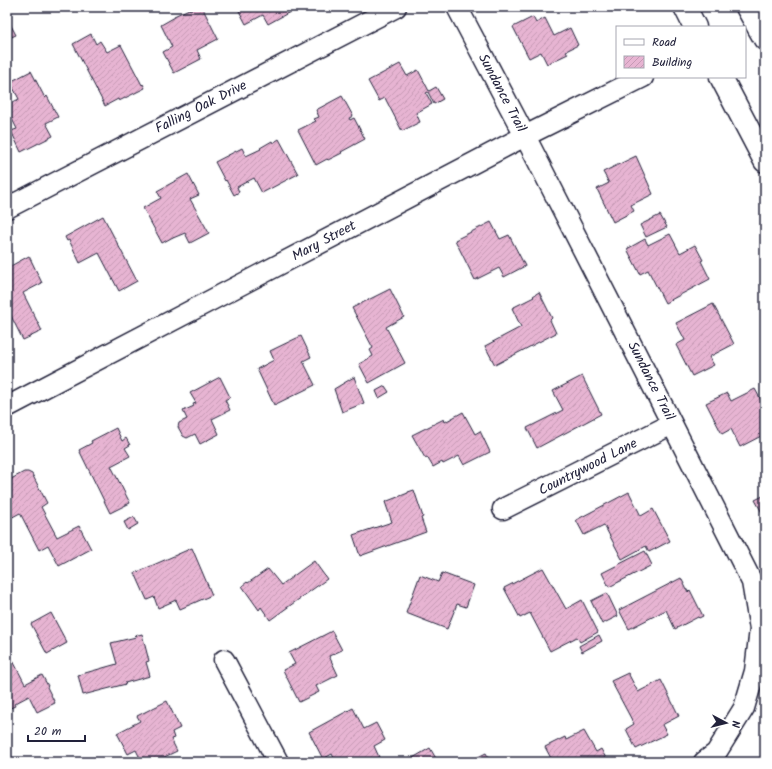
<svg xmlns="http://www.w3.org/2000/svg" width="772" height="769" viewBox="0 0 772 769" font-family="Kalam,sans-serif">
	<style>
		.building { fill: url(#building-hatch); stroke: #22223b }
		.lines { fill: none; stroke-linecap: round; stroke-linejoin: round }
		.minor-casing { stroke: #22223b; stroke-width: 23 }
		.secondary-casing { stroke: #22223b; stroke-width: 25 }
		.minor { stroke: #fff; stroke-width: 20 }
		.secondary { stroke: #fff; stroke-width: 22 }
		.labels { text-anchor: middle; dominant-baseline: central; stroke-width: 3; stroke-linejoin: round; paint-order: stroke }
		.street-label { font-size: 14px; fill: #22223b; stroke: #fff }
	</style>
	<defs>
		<pattern id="building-hatch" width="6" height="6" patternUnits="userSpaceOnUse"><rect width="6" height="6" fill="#e7b4d2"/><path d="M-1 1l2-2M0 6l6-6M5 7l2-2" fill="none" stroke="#c69ab5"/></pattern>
	</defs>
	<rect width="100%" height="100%" fill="#fff"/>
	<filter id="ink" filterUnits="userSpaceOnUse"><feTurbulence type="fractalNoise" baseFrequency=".025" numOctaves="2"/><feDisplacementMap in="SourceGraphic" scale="8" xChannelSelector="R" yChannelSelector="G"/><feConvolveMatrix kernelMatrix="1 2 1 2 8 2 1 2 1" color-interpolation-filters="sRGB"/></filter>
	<g filter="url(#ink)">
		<path class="building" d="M196,7H202L218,39L197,50L201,59L174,73L163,52L172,47L161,25L175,17L174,16L189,9L190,10Z
			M237,7H299L268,24L263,15L246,24Z
			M533,17L536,23L545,18L554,36L570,28L578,45L566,51L568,54L547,64L541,52L529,58L513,27Z
			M7,18L16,35L7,39Z
			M91,34L96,44L100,41L107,52L121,45L142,85L143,84L145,88L119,101L118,99L105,106L73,44Z
			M400,64L407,76L418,70L429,91L436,87L443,99L434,104L428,92L426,93L432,104L416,113L420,122L402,131L385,98L379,101L368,81Z
			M31,71L45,98L47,96L58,117L46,123L53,136L21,152L11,131L17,129L7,109V105L19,99L10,82Z
			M342,96L353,116L349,118L350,120L354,118L365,139L341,152L342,153L328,160L327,159L316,165L298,130L316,121L314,119L319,117L316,110Z
			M279,139L298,174L262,193L254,178L237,187L239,192L234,195L226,180L225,181L215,162L242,148L246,156L261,149L260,148L272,141L273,143Z
			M636,156L653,194L631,205L634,211L613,222L597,189L609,183L603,172Z
			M188,174L199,195L190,199L209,233L190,243L185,233L173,238V237L162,243L143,208L161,198L157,191Z
			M660,215L667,227L646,237L640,225Z
			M103,216L137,281L119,291L99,253L80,263L69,240L67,241L65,237Z
			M491,222L500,239L509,235L525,266L504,277L499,268L475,280L455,240Z
			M670,234L680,253L695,245L703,260L701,261L710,279L665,303L648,270L640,274L627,249L645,239L648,245Z
			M29,256L42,283L23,293L42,331L23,340L7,308V268Z
			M390,289L404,317L386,327L405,363L369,383L359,364L373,356L370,350L373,348L352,308Z
			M539,292L552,318L550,320L556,333L495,365L485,346L521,327L512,308L534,297L533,296Z
			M713,304L734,344L709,357L714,365L692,376L676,345L685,340L676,323Z
			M301,336L311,357L303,361L315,385L274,405L257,369L274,360L270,351Z
			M582,376L601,414L537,448L527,428L563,410L553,391Z
			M220,377L230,397L225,400L230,410L212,419L219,434L200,444L195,434L187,438L183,436L178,427L179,423L187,419L183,411L194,406L193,404L196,403L190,393Z
			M354,377L364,403L342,412L334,389Z
			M385,386L389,392L379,398L376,391Z
			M755,389L765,407V434L740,447L731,429L722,434L706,403L727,393L731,401Z
			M463,412L475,434L480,431L490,452L464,465L459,456L443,464L442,462L433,467L427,457L425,458L412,435L444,419L445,422Z
			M116,428L122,441L126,438L130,445L125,448L130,456L111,466L130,503L110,513L79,450L92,443L91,441Z
			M24,472H28L32,474L47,503L41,507L57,537L79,526L91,549L59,566L48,545L39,550L20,513L7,520V479L10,478L11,479Z
			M414,490L423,517L421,518L426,532L360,556L353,535L392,522L385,502L408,493V492Z
			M629,492L641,516L653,509L670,541L649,552L646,546L622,559L604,525L584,535L576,520Z
			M765,495V518L755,500Z
			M134,517L138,524L128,530L124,522Z
			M192,548L212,595L180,609L176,600L158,608L154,597L147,600L135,573Z
			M645,551L652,565L609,587L602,573Z
			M314,561L327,579L270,620L261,607L259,610L242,586L247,582L248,583L268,569L281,585Z
			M543,568L566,609L582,600L598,632L580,642L577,637L550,651L530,613L520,618L504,588Z
			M442,573L474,585L466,607L457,604L447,629L406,613L420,575L438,582Z
			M681,578L688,592L690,590L703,616L699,618L698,617L675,629L666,610L629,629L619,610Z
			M607,593L618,616L602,624L591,601Z
			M51,613L67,643L47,654L31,624Z
			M332,631L342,650L329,656L338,675L316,686L319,692L299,702L283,670L295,664L289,653Z
			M142,634L149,661L146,662L150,676L125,683L126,684L83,695L78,675L117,664L111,643L136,637L135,636Z
			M599,635L602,641L582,652L579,646Z
			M7,649L25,684L42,675L48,686L47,687L55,703L37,712L29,696L14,704L15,706L8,709Z
			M628,673L638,692L661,680L679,716L662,725L667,734L636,749L626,729L634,724L611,681Z
			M167,701L180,728L172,732L174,738L171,739L177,751L154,762H142L136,750L128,754L117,733L140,721L137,716Z
			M353,708L364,729L376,723L385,740L374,746L379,757L370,762H336L332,754L323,759L309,732Z
			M584,731L596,752L601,749L608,762H553L545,747L565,737L566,740Z
			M430,748L438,762H413L411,759Z
			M486,753L491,762H468Z"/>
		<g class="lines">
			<g class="minor-casing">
				<path id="minor" d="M457,7L525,136L672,424L752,582L760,629L755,671L744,708L716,753L704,762
					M7,208L396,7
					M7,407L525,136L643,77
					M503,509L672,424
					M224,660L278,762"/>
			</g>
			<g class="secondary-casing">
				<path id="secondary" d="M685,7L695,27
					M747,7L765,39
					M721,77L765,161"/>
			</g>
			<use href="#minor" class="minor"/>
			<use href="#secondary" class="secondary"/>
		</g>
	</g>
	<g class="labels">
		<g class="street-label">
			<text transform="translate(502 93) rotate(62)">Sundance Trail</text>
			<text transform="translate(201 107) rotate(-27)">Falling Oak Drive</text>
			<text transform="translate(324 241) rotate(-28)">Mary Street</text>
			<text transform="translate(651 381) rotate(63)">Sundance Trail</text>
			<text transform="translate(588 467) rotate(-27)">Countrywood Lane</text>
		</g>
	</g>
	<rect width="772" height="769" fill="none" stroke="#fff" stroke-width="24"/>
	<rect x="12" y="12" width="748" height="745" fill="none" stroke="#22223b" stroke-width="1.5" filter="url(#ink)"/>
	<rect x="616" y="26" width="130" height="52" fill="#ffffff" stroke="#a7a7b1"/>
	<rect x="624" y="39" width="20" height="6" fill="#ffffff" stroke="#a7a7b1"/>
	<text x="652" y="46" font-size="12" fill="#22223b">Road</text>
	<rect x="624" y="56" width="20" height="12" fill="url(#building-hatch)" stroke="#a7a7b1"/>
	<text x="652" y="66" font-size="12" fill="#22223b">Building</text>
	<g transform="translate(726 723) rotate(97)" stroke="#ffffff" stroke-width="3" paint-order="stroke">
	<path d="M0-3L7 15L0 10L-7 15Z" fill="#22223b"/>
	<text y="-6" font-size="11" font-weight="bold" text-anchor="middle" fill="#22223b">N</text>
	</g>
	<path d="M28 735v6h57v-6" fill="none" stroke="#22223b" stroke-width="2"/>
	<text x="34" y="735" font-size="12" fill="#22223b" stroke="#ffffff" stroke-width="3" paint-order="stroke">20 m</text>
</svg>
